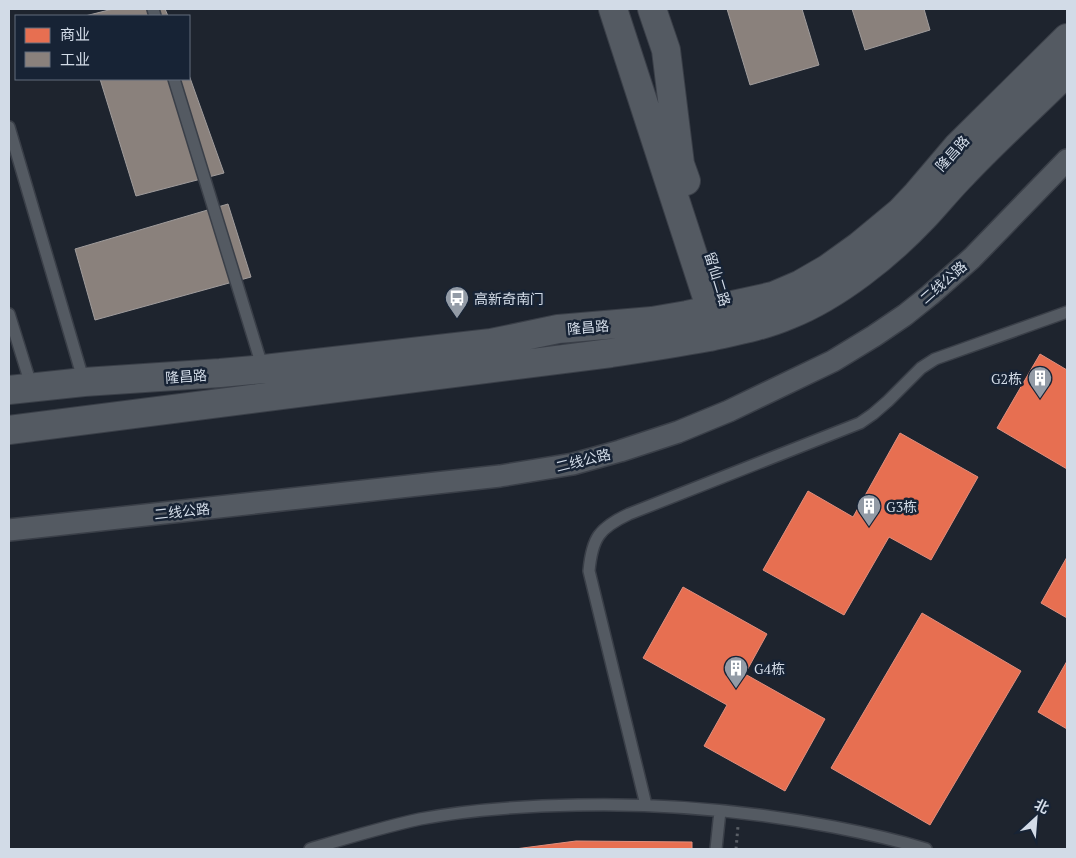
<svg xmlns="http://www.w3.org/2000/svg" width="1076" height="858" viewBox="0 0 1076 858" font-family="'PT Serif','Noto Sans SC',serif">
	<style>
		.shops { fill: #e76f51; stroke: #e18f7e }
		.industry { fill: #8a817c; stroke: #a09c9c }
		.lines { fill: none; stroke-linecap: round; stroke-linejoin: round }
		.service-casing { stroke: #3a3f48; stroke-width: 14 }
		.minor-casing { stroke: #3a3f48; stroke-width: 24 }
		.tertiary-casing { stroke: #3a3f48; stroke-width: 30 }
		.path { stroke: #5a5f66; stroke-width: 3; stroke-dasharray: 2.5 4; stroke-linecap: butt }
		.service { stroke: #545a62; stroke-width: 11 }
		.minor { stroke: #545a62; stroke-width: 21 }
		.tertiary { stroke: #545a62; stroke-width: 28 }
		.labels { text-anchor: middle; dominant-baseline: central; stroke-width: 5; stroke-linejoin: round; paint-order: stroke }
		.street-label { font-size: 14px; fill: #d2dbe7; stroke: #172335 }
		.poi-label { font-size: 14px; fill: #d2dbe7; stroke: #172335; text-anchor: start }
	</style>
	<rect width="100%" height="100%" fill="#1e242e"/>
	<path class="shops" d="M1040,354L1067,370V469L997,428Z
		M900,433L978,477L931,560L889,537L844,615L763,570L808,491L853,517Z
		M1067,557V618L1041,603Z
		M683,587L767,634L745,674L825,719L785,791L704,746L727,705L643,658Z
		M922,613L1021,671L930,825L831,768Z
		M1067,661V729L1038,712Z
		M576,841L692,842V849H515Z"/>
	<path class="industry" d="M113,9H165L168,16H85Z
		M727,9H802L819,65L750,85Z
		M852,9H924L930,30L865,50Z
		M189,75L224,173L136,196L100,79H189Z
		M228,204L251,277L95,320L75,249Z"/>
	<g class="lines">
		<g class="service-casing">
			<path id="service" d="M153,9L155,16
				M174,79L263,369
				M9,127L84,382
				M9,314L32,388
				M646,805L589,571C592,538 599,528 629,514L860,423L873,414L888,401L921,368L935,359L1067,312
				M310,849C347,838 383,827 420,819C472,809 525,806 578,805C664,803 750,811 834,827C865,833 896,840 926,849
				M716,849L720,811"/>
		</g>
		<g class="minor-casing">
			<path id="minor" d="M9,530L500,476L573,464L620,451L678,432L729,411L833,361L874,336L905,315L930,295L972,258L1067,160"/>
		</g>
		<g class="tertiary-casing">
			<path id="tertiary" d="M613,9L711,310L721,324
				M652,9L666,50L680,164L686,181
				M9,390L84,382L220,373L264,369L491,343L558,329L652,321L687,315L773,296L801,284L827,269L859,246L900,212L917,194L957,147L1067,38
				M9,430L611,353C644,348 676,343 709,337C736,331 764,326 789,315C837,296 888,255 923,218C937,203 950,187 964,173C997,138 1033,106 1067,72"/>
		</g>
		<path class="path" d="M736,849L738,826"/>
		<use href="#service" class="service"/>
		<use href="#minor" class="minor"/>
		<use href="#tertiary" class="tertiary"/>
	</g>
	<defs>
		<g id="bus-pin" transform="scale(1.25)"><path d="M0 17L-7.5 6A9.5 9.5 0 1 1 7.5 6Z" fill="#939ba6" stroke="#172335"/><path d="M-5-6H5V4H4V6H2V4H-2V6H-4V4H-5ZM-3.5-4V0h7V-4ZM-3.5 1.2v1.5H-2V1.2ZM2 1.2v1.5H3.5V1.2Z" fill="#fff"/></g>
		<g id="building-pin" transform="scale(1.25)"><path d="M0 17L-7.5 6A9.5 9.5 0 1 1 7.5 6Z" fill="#939ba6" stroke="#172335"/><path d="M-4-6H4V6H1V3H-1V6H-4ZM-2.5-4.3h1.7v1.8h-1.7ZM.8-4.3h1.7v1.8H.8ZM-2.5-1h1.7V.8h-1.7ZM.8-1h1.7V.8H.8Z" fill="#fff"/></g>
	</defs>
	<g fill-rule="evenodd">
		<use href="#bus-pin" x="457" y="298"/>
		<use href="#building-pin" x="1040" y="378"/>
		<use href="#building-pin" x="869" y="506"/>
		<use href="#building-pin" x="736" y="668"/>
	</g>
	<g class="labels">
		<g class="street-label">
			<text transform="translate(952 153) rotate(-48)">隆昌路</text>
			<text transform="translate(718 279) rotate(73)">留仙二路</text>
			<text transform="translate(943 282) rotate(-41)">二线公路</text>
			<text transform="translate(588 327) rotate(-5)">隆昌路</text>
			<text transform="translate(186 376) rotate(-4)">隆昌路</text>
			<text transform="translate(583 460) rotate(-14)">二线公路</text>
			<text transform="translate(182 511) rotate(-6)">二线公路</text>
		</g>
		<g class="poi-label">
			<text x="474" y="298">高新奇南门</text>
			<text x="1022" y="378" text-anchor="end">G2栋</text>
			<text x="886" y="506">G3栋</text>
			<text x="754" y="668">G4栋</text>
		</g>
	</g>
	<rect width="1076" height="858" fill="none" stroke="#d2dbe7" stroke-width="20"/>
	<rect x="15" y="15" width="175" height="65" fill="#172335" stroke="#626d7c"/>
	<rect x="25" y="28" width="25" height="15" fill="#e76f51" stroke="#626d7c"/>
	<text x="60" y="40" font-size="15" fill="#d2dbe7">商业</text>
	<rect x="25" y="52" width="25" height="15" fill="#8a817c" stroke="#626d7c"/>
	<text x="60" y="65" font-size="15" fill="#d2dbe7">工业</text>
	<g transform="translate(1036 818) rotate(26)" stroke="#172335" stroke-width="4" paint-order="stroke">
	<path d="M0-4L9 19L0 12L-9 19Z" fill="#d2dbe7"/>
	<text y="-8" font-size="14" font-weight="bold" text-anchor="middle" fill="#d2dbe7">北</text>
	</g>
</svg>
